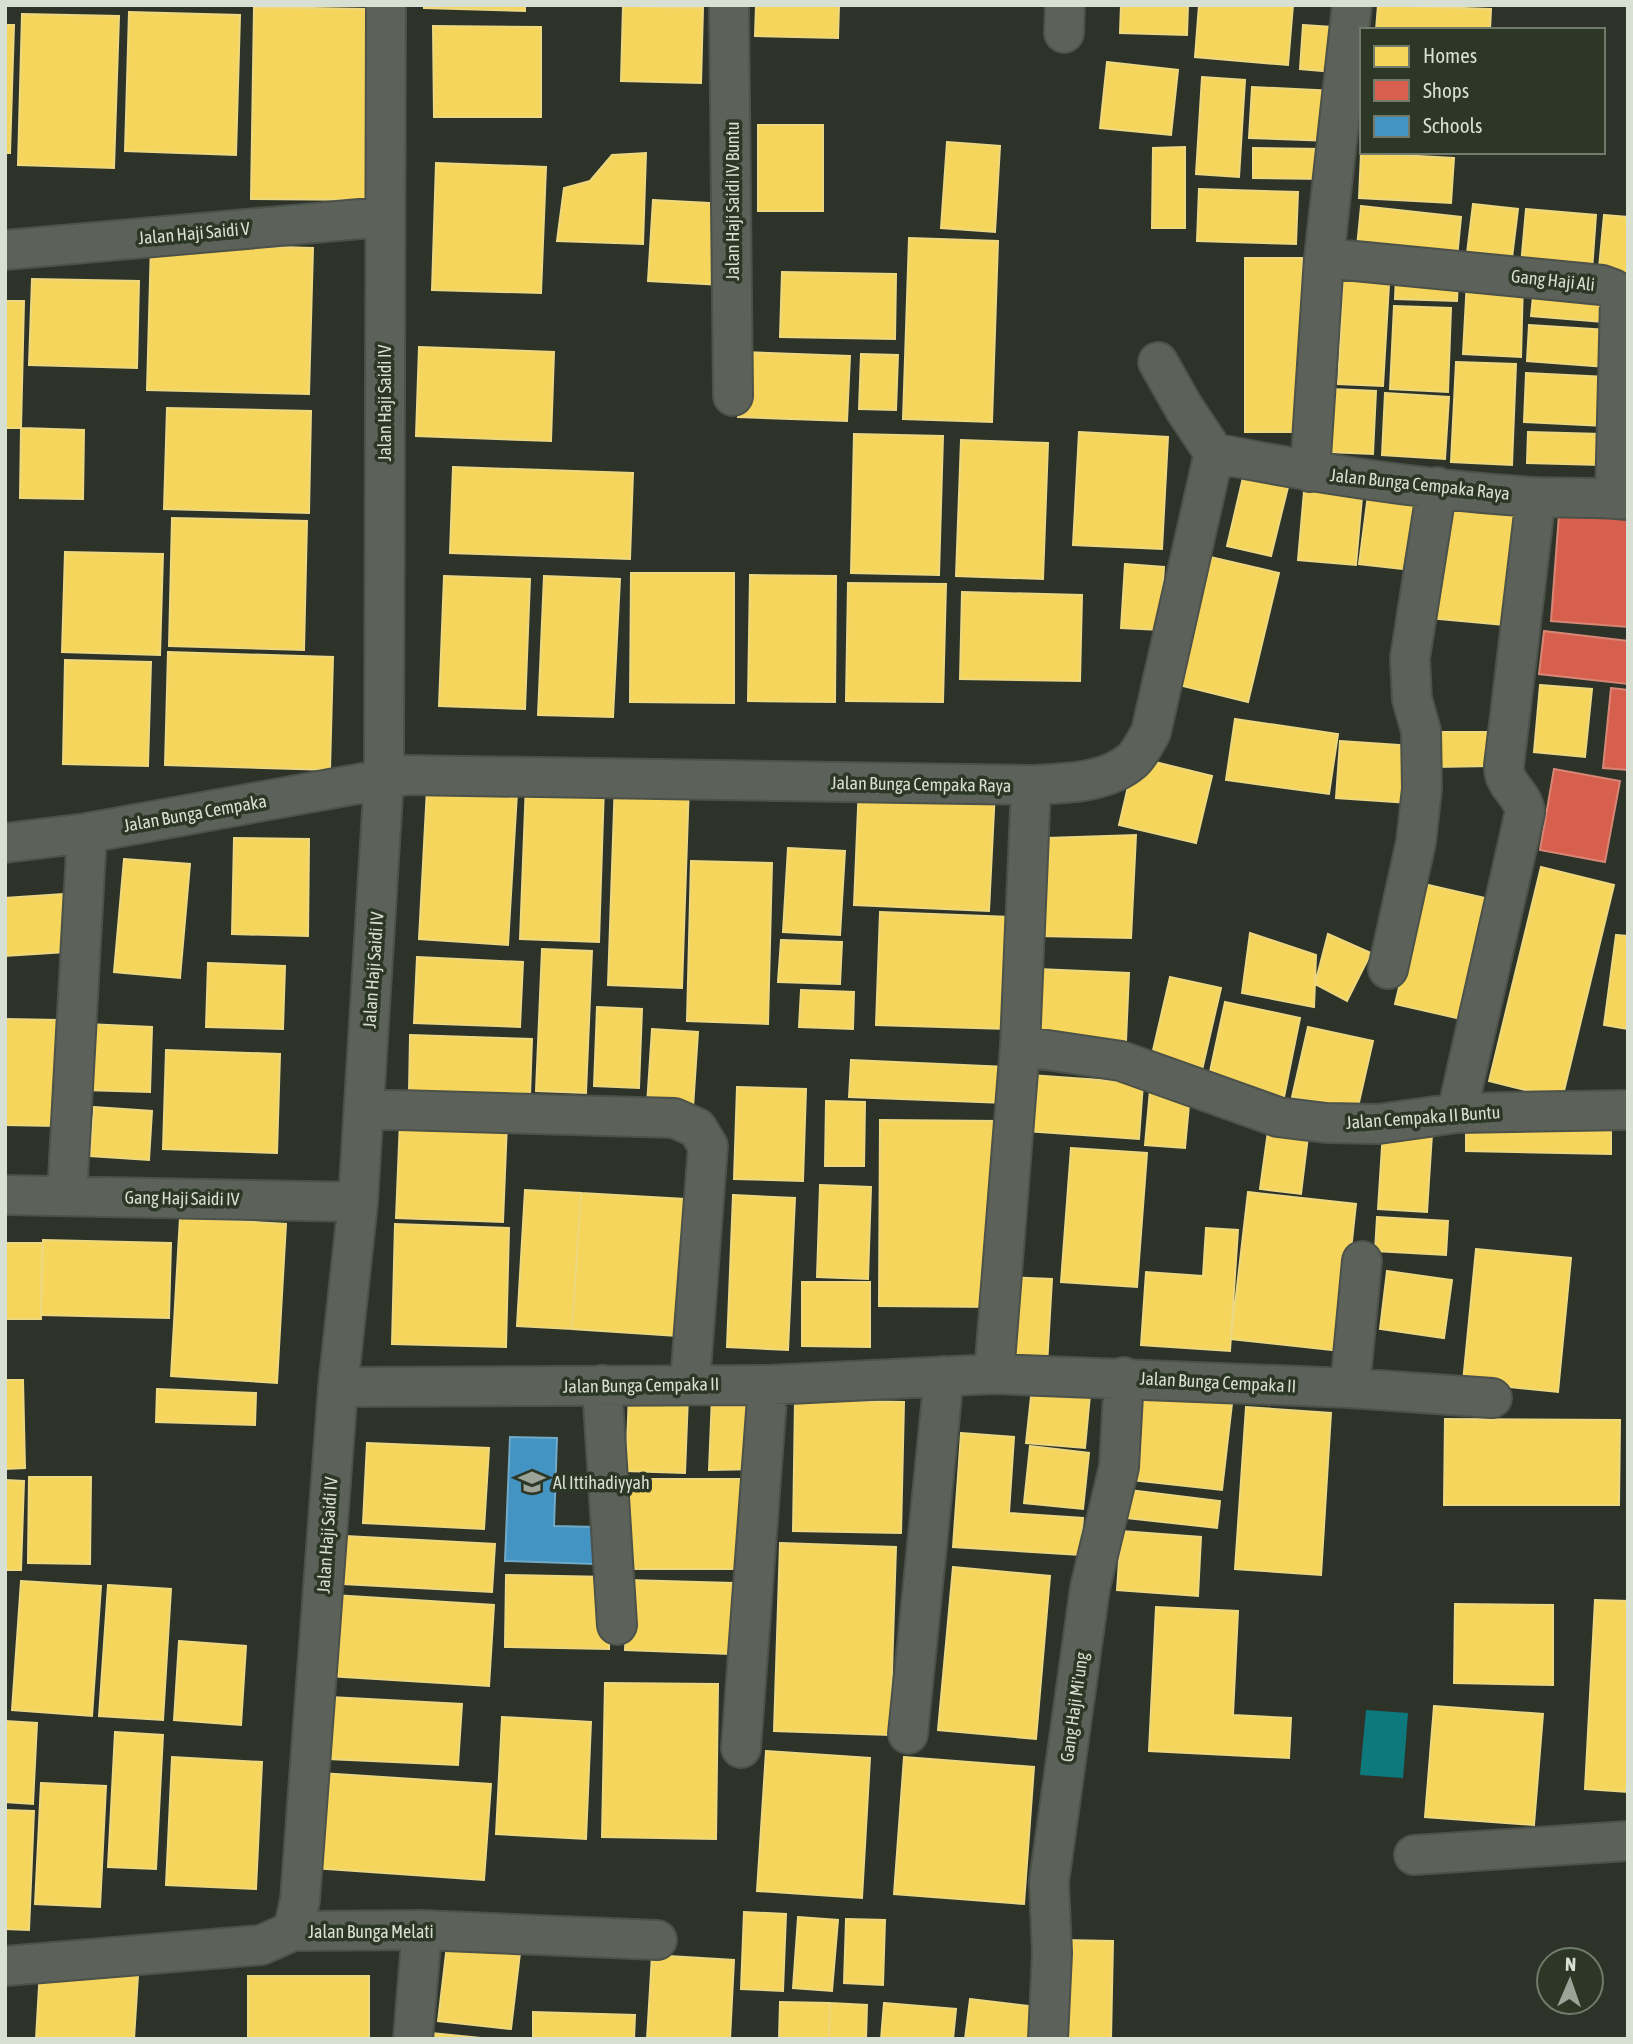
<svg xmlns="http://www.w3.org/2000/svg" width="1633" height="2044" viewBox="0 0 1633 2044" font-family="'Asap Condensed',sans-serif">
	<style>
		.water { fill: #0e797d }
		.homes { fill: #f6d55c; stroke: #edd880; stroke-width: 2 }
		.shops { fill: #d6604d; stroke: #d78675; stroke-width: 2 }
		.schools { fill: #4393c3; stroke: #70aac8; stroke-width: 2 }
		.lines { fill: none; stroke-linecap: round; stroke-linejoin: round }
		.street-casing { stroke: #4c5149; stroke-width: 42 }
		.street { stroke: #5c625a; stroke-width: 38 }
		.labels { text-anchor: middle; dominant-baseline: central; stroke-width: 7; stroke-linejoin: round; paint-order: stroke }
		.street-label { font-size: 18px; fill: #d8dfd3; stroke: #2c3725 }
		.poi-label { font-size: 18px; fill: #d8dfd3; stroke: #2c3725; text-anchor: start }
	</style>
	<rect width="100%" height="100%" fill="#2d3329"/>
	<path class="water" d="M1366,1710L1408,1713L1403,1778L1360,1775Z"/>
	<path class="homes" d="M424,5H525V11L424,8Z
		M756,5H839L838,38L755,36Z
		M1121,5H1188L1187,35L1120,33Z
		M1199,5H1293L1288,65L1195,57Z
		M1378,5L1491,9L1490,30H1376Z
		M623,6L703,8L701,83L621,81Z
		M254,7L370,9L367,200L251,199Z
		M129,12L240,15L236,155L125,151Z
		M22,14L119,16L114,168L18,165Z
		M5,25H14L10,153H5Z
		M1303,25L1348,28L1345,73L1300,69Z
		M433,26L541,27V117H434Z
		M1107,62L1178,70L1171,135L1100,128Z
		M1202,77L1245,80L1239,177L1196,174Z
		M1252,87L1335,91L1332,141L1249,138Z
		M758,125H823V211H758Z
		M947,142L1000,146L995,232L941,228Z
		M1185,147V228H1152L1153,148Z
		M1253,148L1323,149V179L1253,178Z
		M646,153L643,244L557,241L564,188L590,181L612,155Z
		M1361,153L1454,158L1451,203L1359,198Z
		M436,163L546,167L541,293L432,290Z
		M1199,189L1298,192L1296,244L1197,241Z
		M653,200L728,204L723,285L648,281Z
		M1473,204L1518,209L1511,266L1466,261Z
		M1361,206L1461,217L1457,258L1357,247Z
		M1526,209L1596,215L1592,271L1521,265Z
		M1604,215L1628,217V281L1598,278Z
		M909,238L998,241L992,422L903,419Z
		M151,243L313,248L309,394L147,390Z
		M1245,258H1302V432H1245Z
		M1344,266L1390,268L1383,386L1338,384Z
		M782,272L896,274L895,339L780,337Z
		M1396,276L1458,279L1457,301L1395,299Z
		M32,279L139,281L137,368L29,365Z
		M1467,280L1523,282L1521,357L1463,354Z
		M1534,286L1605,291L1603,322L1531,316Z
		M5,301H24L21,428H5Z
		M1394,306L1451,308L1448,392L1390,389Z
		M1529,325L1608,330L1606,367L1527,361Z
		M419,347L554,352L551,441L416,436Z
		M741,352L850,356L847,421L738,417Z
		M861,354L898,355L896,410L859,409Z
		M1456,362L1516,364L1512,465L1451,462Z
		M1526,373L1607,377L1604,426L1524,422Z
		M1331,389L1376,391L1373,454L1327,452Z
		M1385,393L1449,397L1445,459L1382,455Z
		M167,408L311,411L309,513L164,509Z
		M21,428L84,430L83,499L20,498Z
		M1079,432L1168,437L1162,549L1073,545Z
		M1528,432L1602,434L1601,465L1527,463Z
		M854,434L943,436L939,575L851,573Z
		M961,440L1048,443L1043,579L956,576Z
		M453,467L633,473L630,559L450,553Z
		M1245,469L1290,479L1271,556L1227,546Z
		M1305,480L1363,486L1356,565L1298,560Z
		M1369,487L1430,495L1420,571L1359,564Z
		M1439,501L1525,509L1515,626L1429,618Z
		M172,518L307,521L304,650L169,646Z
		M65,552L163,554L160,655L62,652Z
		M1206,556L1279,573L1248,702L1175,684Z
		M1125,564L1164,567L1160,630L1121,628Z
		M631,573H734V703L630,702Z
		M750,575L836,576L835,702L748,701Z
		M444,576L530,579L525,709L439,706Z
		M544,576L620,579L613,717L538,715Z
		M848,583L946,584L943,702L846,701Z
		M962,592L1082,595L1080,681L960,679Z
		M168,652L333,657L330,770L165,765Z
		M65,660L151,662L148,766L63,764Z
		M1540,685L1592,689L1585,757L1534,752Z
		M1235,719L1338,734L1329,794L1226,780Z
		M1434,732H1492L1491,766L1434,767Z
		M1340,741L1413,746L1409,803L1336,798Z
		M1135,757L1212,776L1196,843L1119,825Z
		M615,780L689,783L682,988L608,985Z
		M526,783L604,786L599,942L520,939Z
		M859,784L995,790L989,911L854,905Z
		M427,788L517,793L508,945L419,939Z
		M1136,835L1131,938L1038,936L1047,838Z
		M234,838L309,839L308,936L232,934Z
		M788,848L845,851L840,935L783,932Z
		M124,859L190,864L180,978L114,972Z
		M691,861L772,863L768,1024L687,1021Z
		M1541,867L1614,885L1562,1099L1489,1081Z
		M1424,884L1498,901L1470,1021L1395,1004Z
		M63,894L66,952L5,956V898Z
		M880,912L1011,917L1007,1029L876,1025Z
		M1250,933L1316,955L1314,1007L1242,993Z
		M1328,934L1371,953L1347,1001L1315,984Z
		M1616,935L1628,936V1029L1604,1025Z
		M781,940L842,942L840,984L778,982Z
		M542,949L592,951L586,1093L536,1091Z
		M417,957L523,962L520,1027L414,1023Z
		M208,963L285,966L283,1029L206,1027Z
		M1038,969L1129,973L1126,1041L1035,1037Z
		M1170,977L1221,988L1202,1070L1151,1059Z
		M801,990L854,992L853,1029L799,1027Z
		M1225,1002L1300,1018L1284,1097L1208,1081Z
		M597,1007L642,1009L639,1088L594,1086Z
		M5,1019L59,1020L57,1126L5,1125Z
		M86,1024L152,1027L150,1092L84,1090Z
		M1308,1027L1373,1041L1357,1111L1292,1097Z
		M652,1029L698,1032L693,1108L647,1105Z
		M410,1035L532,1039L530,1096L409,1093Z
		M166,1050L280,1054L277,1153L163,1149Z
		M851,1060L1007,1067L1005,1103L849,1097Z
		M1030,1075L1143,1083L1139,1139L1026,1131Z
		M737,1087L806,1089L803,1181L734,1179Z
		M1150,1090L1190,1094L1185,1148L1145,1145Z
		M826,1101L865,1102L864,1166H825Z
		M94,1107L152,1111L149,1160L90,1156Z
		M1466,1118L1611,1121V1154L1466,1151Z
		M400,1120L507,1123L503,1222L396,1218Z
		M880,1120L997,1121L996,1307L879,1306Z
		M1268,1131L1308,1136L1301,1194L1260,1189Z
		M1383,1131L1432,1134L1427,1212L1378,1209Z
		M1071,1148L1147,1153L1137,1287L1061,1282Z
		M820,1185L871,1187L868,1279L817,1277Z
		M525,1190L581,1193L572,1329L517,1326Z
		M1248,1192L1356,1204L1340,1351L1231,1339Z
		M581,1193L685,1199L677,1336L572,1329Z
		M733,1195L795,1198L788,1350L727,1347Z
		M180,1217L286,1224L277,1383L171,1376Z
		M1377,1217L1448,1221L1446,1255L1375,1251Z
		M395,1224L509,1228L506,1347L392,1344Z
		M1206,1228L1238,1230L1230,1351L1141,1345L1146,1272L1203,1276Z
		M43,1240L171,1243L169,1318L41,1315Z
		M5,1243H42L41,1319H5Z
		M1476,1249L1571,1258L1558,1392L1463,1382Z
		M1387,1271L1452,1280L1444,1338L1380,1329Z
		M1007,1277L1052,1279L1047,1366L1003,1365Z
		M802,1282H870V1347L802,1346Z
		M1033,1378L1091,1384L1085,1448L1026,1443Z
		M5,1380H23L25,1468L5,1469Z
		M1143,1385L1233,1395L1222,1490L1132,1480Z
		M157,1389L256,1393L255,1425L156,1422Z
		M629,1393L688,1396L685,1473L626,1471Z
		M712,1396L762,1403L758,1469L709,1470Z
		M795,1400L904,1402L901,1533L793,1531Z
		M1246,1407L1331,1413L1321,1575L1235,1569Z
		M1445,1419L1620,1420L1619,1505H1444Z
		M961,1433L1014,1437L1009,1513L1083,1518L1080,1555L953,1547Z
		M367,1443L489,1448L484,1529L363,1523Z
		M1030,1446L1089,1453L1083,1509L1024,1503Z
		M29,1477H91L90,1564L28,1563Z
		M620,1479H749L750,1569H620Z
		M5,1480L24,1481L21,1570H5Z
		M1121,1489L1220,1501L1217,1528L1118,1517Z
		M1121,1531L1201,1537L1198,1596L1117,1590Z
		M345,1536L495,1544L492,1592L343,1584Z
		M780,1543L896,1547L890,1735L774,1731Z
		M953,1567L1050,1576L1036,1739L938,1730Z
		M506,1575L610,1577L609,1649L505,1647Z
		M628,1580L733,1583L730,1654L625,1650Z
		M21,1581L101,1586L92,1716L12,1710Z
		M108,1585L171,1589L163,1720L99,1716Z
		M333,1595L494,1605L489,1686L328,1676Z
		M1595,1600L1628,1601V1792L1585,1789Z
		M1455,1604L1553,1605V1685L1454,1683Z
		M1156,1607L1238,1611L1233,1715L1291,1718L1289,1758L1149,1751Z
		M179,1641L246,1646L241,1725L174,1720Z
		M605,1683L718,1684L716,1839L602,1837Z
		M330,1697L462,1704L458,1765L328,1759Z
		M1434,1706L1543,1714L1534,1825L1425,1817Z
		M502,1717L591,1722L586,1839L496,1834Z
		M5,1721L37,1723L33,1804L5,1802Z
		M115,1732L163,1735L156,1869L108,1867Z
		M766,1751L870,1758L862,1898L757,1891Z
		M172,1757L262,1762L256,1889L166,1885Z
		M904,1757L1034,1767L1024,1904L894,1894Z
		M320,1773L491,1784L484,1880L313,1868Z
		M41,1783L106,1786L100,1907L35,1904Z
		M5,1810L34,1811L29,1930L5,1929Z
		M744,1912L786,1914L783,1991L741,1989Z
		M798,1917L838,1920L832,1991L793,1988Z
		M846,1919L885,1920L883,1985L844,1983Z
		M1062,1940L1113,1941L1111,2039H1060Z
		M447,1945L520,1953L511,2029L438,2021Z
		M652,1955L734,1960L730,2039H647Z
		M40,1969L138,1975L134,2039H36Z
		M248,1976H369V2039H248Z
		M970,1999L1045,2008L1042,2039H965Z
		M780,2002L830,2003L829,2039H779Z
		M830,2003L867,2005L866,2039H829Z
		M884,2003L956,2009L953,2039H881Z
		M533,2012L635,2015L634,2039H533Z
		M431,2033L491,2039H431Z"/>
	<path class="shops" d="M1559,514L1628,519V627L1551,621Z
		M1544,631L1628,641V684L1539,674Z
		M1611,688L1628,690V770L1603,768Z
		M1554,769L1620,781L1605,862L1540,850Z"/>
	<path class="schools" d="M510,1437L557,1438L554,1526L596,1527L595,1564L505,1561Z"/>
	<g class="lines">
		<g class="street-casing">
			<path id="street" d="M729,5L733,396
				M1064,33L1065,5
				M5,250L383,217
				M1324,258L1602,285L1613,289L1620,300L1615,499
				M1214,453C1320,474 1429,491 1537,497C1567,498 1597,497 1628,500
				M1310,472L1324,258L1352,5
				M5,843L87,833L407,775L1031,785C1064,783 1106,784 1133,760C1140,753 1146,741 1151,732L1214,453L1184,408L1158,362
				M1388,969L1416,842L1422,789L1421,731L1412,699L1410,658L1437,487
				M1020,1046L1121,1061L1278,1117L1326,1123L1378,1124L1457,1113L1628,1110
				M364,1109L674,1118L697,1128L708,1146L690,1383
				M1457,1113L1525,812C1523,793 1503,786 1504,766L1536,497
				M5,1195L358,1202
				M67,1196L87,833
				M994,1374L1020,1046L1031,785
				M602,1385L617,1625
				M338,1387L768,1385L994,1374L1350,1388L1492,1398
				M1350,1388L1362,1261
				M908,1734L944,1376
				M741,1748L768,1385
				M1414,1855L1628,1841
				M293,1931L300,1900L338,1387L358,1202L384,778L386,5
				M5,1966L261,1945L293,1931L422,1930L657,1940
				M413,2039L422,1930
				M1048,2039L1052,1953L1049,1882L1090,1588L1119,1467L1124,1377"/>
		</g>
		<use href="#street" class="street"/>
	</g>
	<defs>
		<g id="school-bare" transform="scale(2.1)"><path d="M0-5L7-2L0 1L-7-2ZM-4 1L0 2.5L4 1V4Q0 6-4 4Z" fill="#9ca398" stroke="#2c3725" stroke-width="2.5" paint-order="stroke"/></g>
	</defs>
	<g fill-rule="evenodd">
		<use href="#school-bare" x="532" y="1482"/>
	</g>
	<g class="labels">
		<g class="street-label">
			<text transform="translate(732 201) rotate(-90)">Jalan Haji Saidi IV Buntu</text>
			<text transform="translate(194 233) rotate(-5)">Jalan Haji Saidi V</text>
			<text transform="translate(1553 280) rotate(6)">Gang Haji Ali</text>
			<text transform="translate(384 403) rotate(-90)">Jalan Haji Saidi IV</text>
			<text transform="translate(1420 484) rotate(6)">Jalan Bunga Cempaka Raya</text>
			<text transform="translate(921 784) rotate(1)">Jalan Bunga Cempaka Raya</text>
			<text transform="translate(195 813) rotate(-10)">Jalan Bunga Cempaka</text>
			<text transform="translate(373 970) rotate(-86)">Jalan Haji Saidi IV</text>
			<text transform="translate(1423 1117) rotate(-4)">Jalan Cempaka II Buntu</text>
			<text transform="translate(182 1198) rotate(1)">Gang Haji Saidi IV</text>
			<text transform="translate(1218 1382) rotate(3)">Jalan Bunga Cempaka II</text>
			<text transform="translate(641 1385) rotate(-1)">Jalan Bunga Cempaka II</text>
			<text transform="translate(327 1535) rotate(-86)">Jalan Haji Saidi IV</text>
			<text transform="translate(1074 1707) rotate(-82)">Gang Haji Mi'ung</text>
			<text x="371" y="1931">Jalan Bunga Melati</text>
		</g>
		<g class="poi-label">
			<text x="553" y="1482">Al Ittihadiyyah</text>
		</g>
	</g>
	<rect width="1633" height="2044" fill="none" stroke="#d8dfd3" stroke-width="14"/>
	<rect x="1360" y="28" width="245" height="126" fill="#2c3725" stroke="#717a6b" stroke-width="2"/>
	<rect x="1374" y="46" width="35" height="21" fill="#f6d55c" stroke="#717a6b" stroke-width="2"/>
	<text x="1423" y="63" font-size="21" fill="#d8dfd3">Homes</text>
	<rect x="1374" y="80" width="35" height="21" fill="#d6604d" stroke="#717a6b" stroke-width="2"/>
	<text x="1423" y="98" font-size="21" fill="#d8dfd3">Shops</text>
	<rect x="1374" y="116" width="35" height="21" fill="#4393c3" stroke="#717a6b" stroke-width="2"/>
	<text x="1423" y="133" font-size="21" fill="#d8dfd3">Schools</text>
	<g transform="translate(1570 1981) rotate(2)"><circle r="33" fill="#2c3725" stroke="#717a6b" stroke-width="2"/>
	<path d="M0-5L12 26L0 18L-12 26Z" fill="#9ca398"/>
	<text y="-10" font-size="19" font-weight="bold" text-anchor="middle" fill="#d8dfd3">N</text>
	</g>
</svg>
